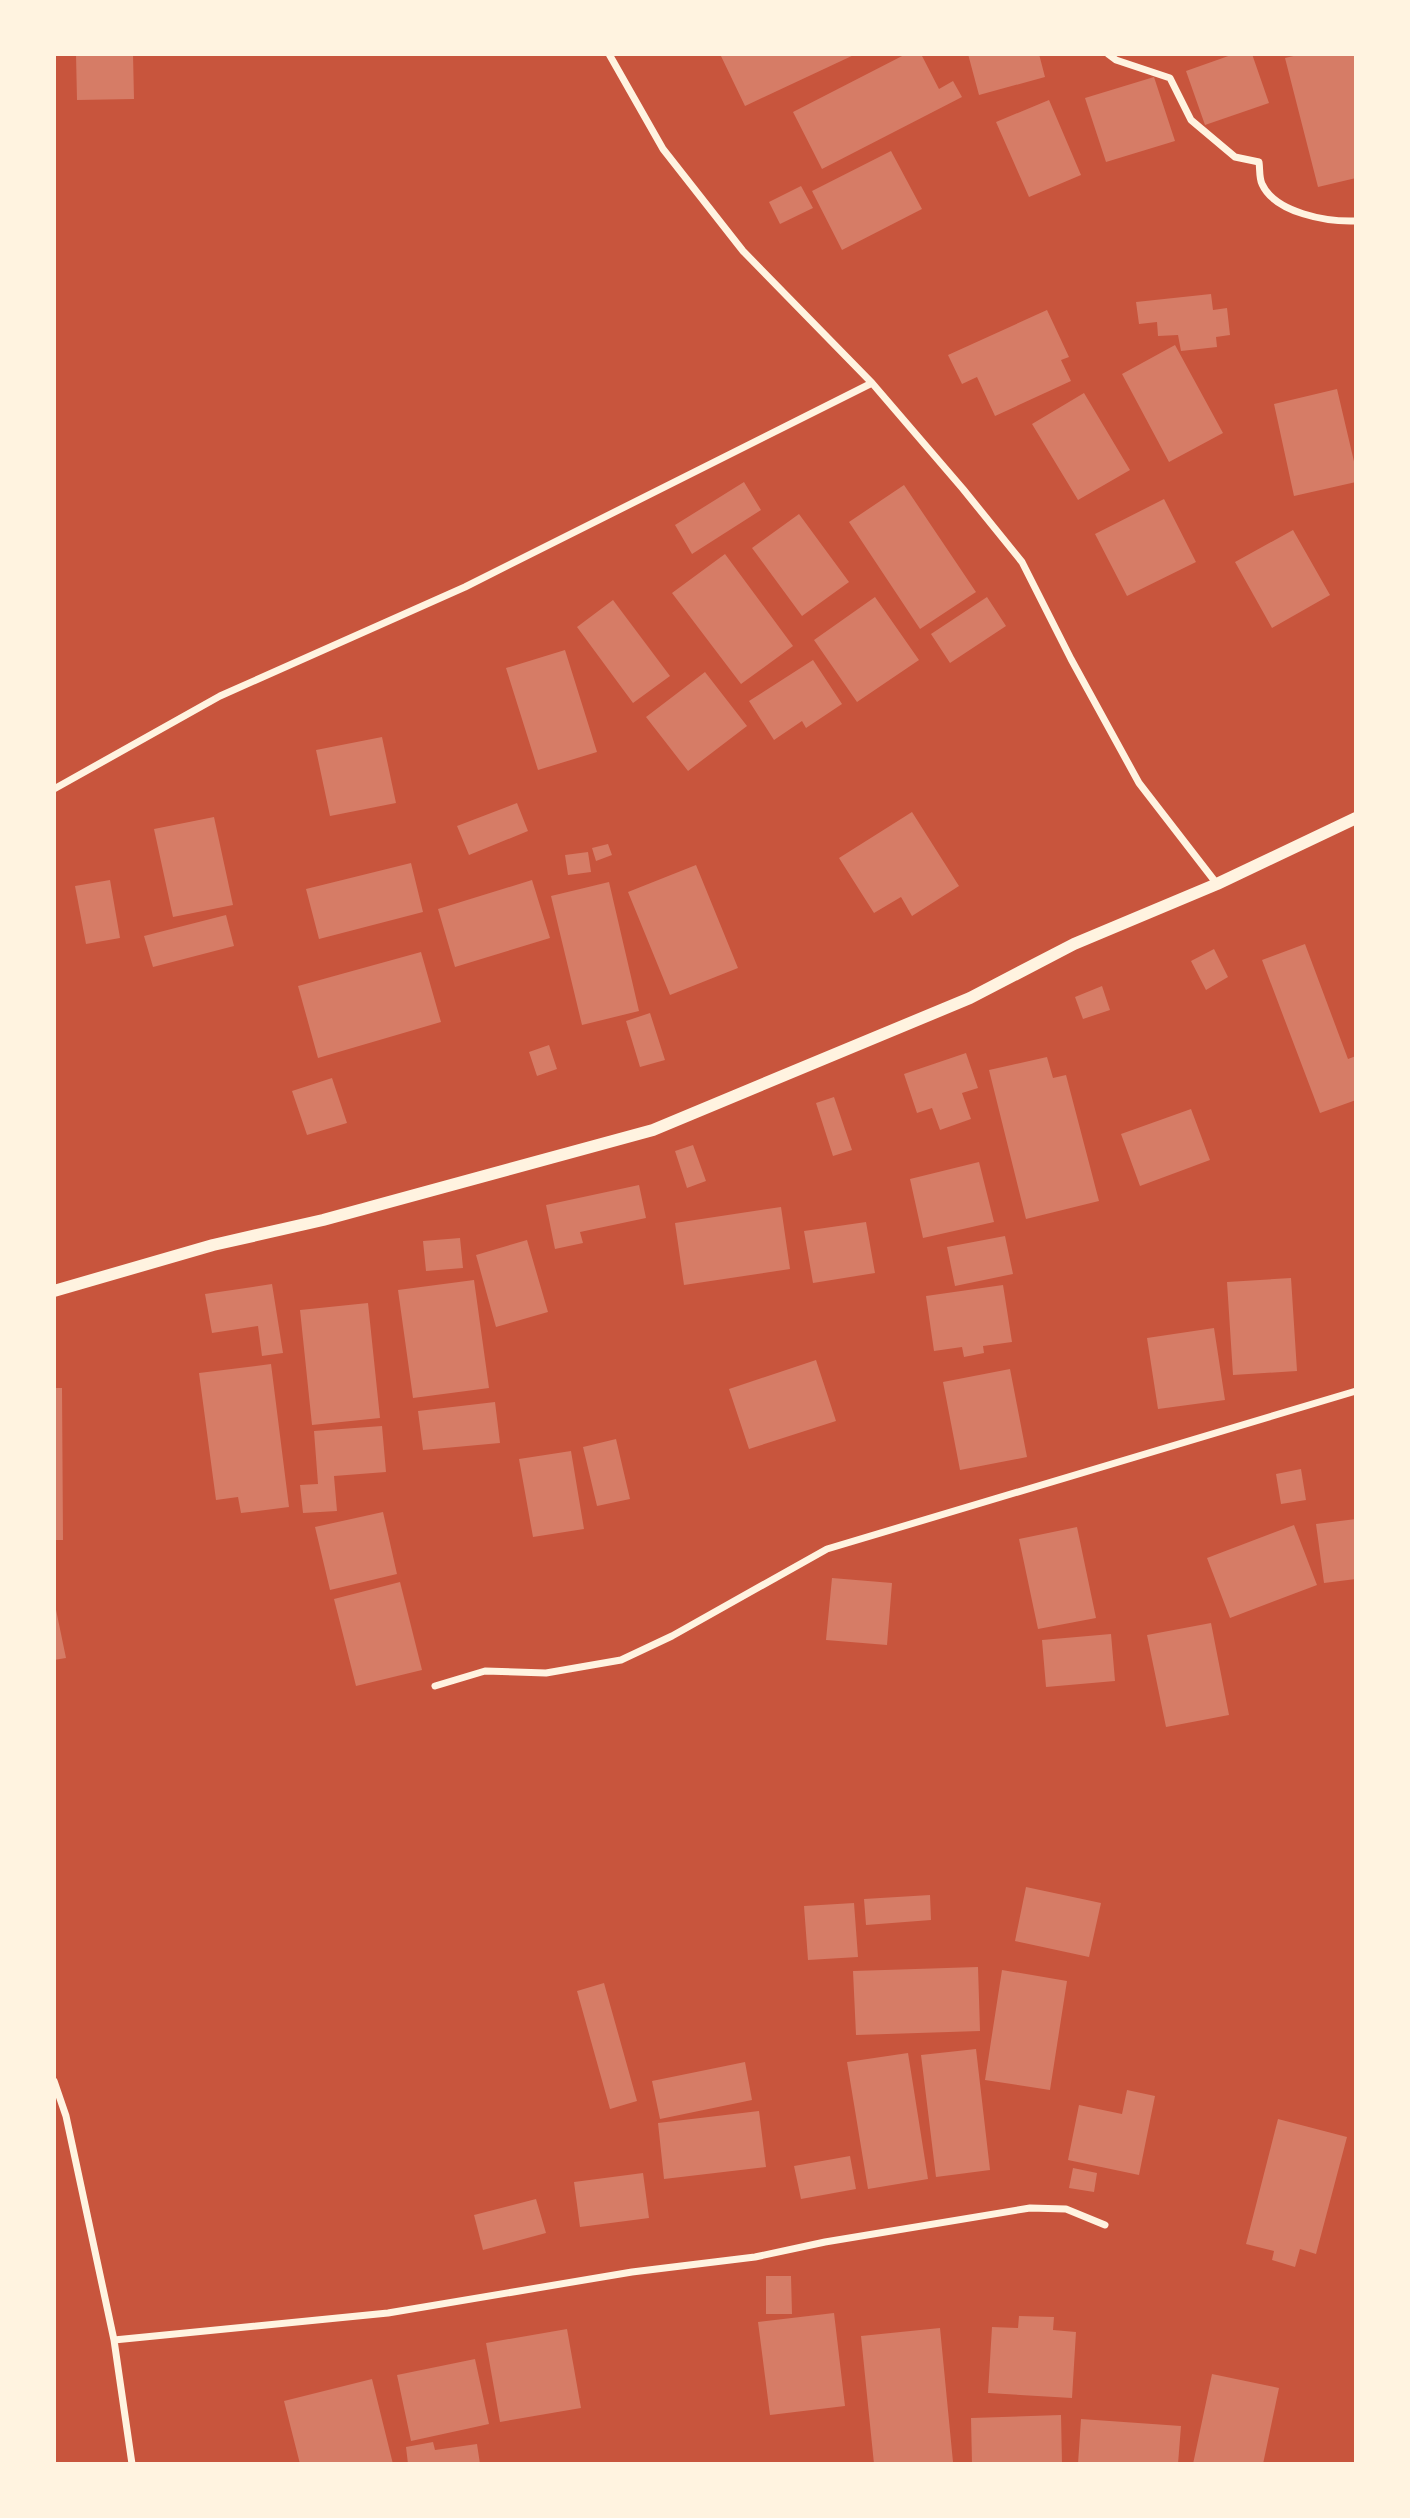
<svg xmlns="http://www.w3.org/2000/svg" width="1410" height="2518" viewBox="0 0 1410 2518" font-family="Overpass,sans-serif">
	<style>
		.building { fill: #d67c66 }
		.lines { fill: none; stroke-linecap: round; stroke-linejoin: round }
		.minor { stroke: #fff3e0; stroke-width: 7 }
		.tertiary { stroke: #fff3e0; stroke-width: 12 }
	</style>
	<rect width="100%" height="100%" fill="#c8553d"/>
	<path class="building" d="M76,54H133L134,99L77,100Z
		M720,54H856L745,106Z
		M906,54H921L939,89L953,81L962,97L822,169L793,112Z
		M968,54H1039L1045,77L979,95Z
		M1234,54H1252L1269,103L1205,125L1186,71Z
		M1302,54H1356V178L1318,187L1285,58Z
		M1154,77L1175,141L1106,162L1085,98Z
		M1049,100L1081,175L1029,197L996,122Z
		M891,151L922,209L842,250L812,191Z
		M801,186L813,208L780,224L769,202Z
		M1211,294L1213,310L1227,308L1230,335L1216,337L1217,347L1181,351L1178,335L1158,336L1157,322L1139,324L1136,302Z
		M1047,310L1069,357L1061,360L1071,381L995,416L977,377L962,384L948,355Z
		M1175,345L1223,433L1169,462L1122,374Z
		M1337,389L1356,470V482L1294,496L1274,404Z
		M1084,393L1130,470L1078,500L1032,424Z
		M744,482L761,510L692,554L675,525Z
		M904,485L976,592L920,629L849,522Z
		M1164,499L1196,562L1127,596L1095,534Z
		M799,514L849,582L802,616L752,548Z
		M1293,530L1330,595L1272,628L1235,562Z
		M725,554L793,646L741,684L672,593Z
		M875,597L919,660L857,702L814,640Z
		M987,597L1006,626L950,663L931,634Z
		M613,600L670,676L633,703L577,627Z
		M565,650L597,752L538,770L506,668Z
		M813,660L842,704L806,728L802,721L774,740L749,701Z
		M705,672L747,726L688,771L646,717Z
		M382,737L396,803L330,816L316,750Z
		M517,803L528,831L469,855L457,826Z
		M912,812L959,886L912,916L901,897L874,913L839,858Z
		M214,817L233,905L173,917L154,829Z
		M608,844L612,855L596,861L592,848Z
		M588,852L591,872L568,875L565,855Z
		M411,863L423,912L319,939L306,889Z
		M696,865L738,968L670,995L628,892Z
		M110,880L120,938L86,944L75,886Z
		M532,880L550,938L455,967L438,909Z
		M609,882L639,1011L582,1025L551,896Z
		M226,915L234,946L153,967L144,936Z
		M1305,944L1348,1059L1356,1056V1100L1320,1113L1262,960Z
		M1214,949L1228,977L1206,990L1191,961Z
		M421,952L441,1022L318,1058L298,986Z
		M1102,986L1110,1010L1083,1019L1075,997Z
		M650,1013L665,1060L640,1067L626,1021Z
		M549,1045L557,1069L537,1076L529,1052Z
		M966,1053L978,1088L962,1093L971,1119L940,1130L932,1108L917,1113L904,1074Z
		M1047,1057L1053,1078L1066,1075L1099,1201L1026,1219L989,1070Z
		M332,1078L347,1123L307,1135L292,1091Z
		M834,1097L852,1150L833,1156L816,1103Z
		M1191,1109L1210,1160L1140,1186L1121,1134Z
		M693,1145L706,1181L687,1188L675,1151Z
		M979,1162L994,1222L923,1238L910,1179Z
		M639,1185L646,1218L580,1232L583,1243L555,1249L546,1205Z
		M781,1207L790,1269L684,1285L675,1223Z
		M866,1222L875,1273L813,1283L804,1231Z
		M1005,1236L1013,1274L955,1286L947,1247Z
		M460,1238L463,1268L426,1271L423,1241Z
		M527,1240L548,1312L496,1327L476,1255Z
		M1291,1278L1297,1371L1233,1375L1227,1282Z
		M474,1280L489,1388L413,1398L398,1290Z
		M272,1284L283,1353L262,1356L258,1326L212,1333L205,1294Z
		M1003,1285L1012,1342L983,1346L984,1353L964,1357L962,1347L934,1351L926,1296Z
		M368,1303L380,1418L312,1425L300,1310Z
		M1214,1328L1225,1400L1158,1409L1147,1338Z
		M816,1360L836,1421L749,1449L729,1389Z
		M271,1364L289,1507L241,1513L238,1497L216,1500L199,1373Z
		M1010,1369L1027,1457L960,1470L943,1382Z
		M54,1388H62L63,1540H54Z
		M495,1402L500,1443L423,1450L418,1411Z
		M382,1426L386,1472L334,1476L337,1511L303,1513L300,1485L318,1484L314,1431Z
		M616,1439L630,1499L597,1506L583,1447Z
		M571,1451L584,1529L533,1537L519,1459Z
		M1301,1469L1306,1500L1281,1504L1276,1474Z
		M383,1512L397,1574L330,1590L315,1527Z
		M1356,1519V1579L1324,1583L1316,1524Z
		M1294,1525L1317,1585L1230,1618L1207,1558Z
		M1077,1527L1096,1618L1038,1629L1019,1539Z
		M832,1578L892,1583L887,1645L826,1640Z
		M400,1582L422,1670L356,1686L334,1599Z
		M54,1600L66,1658L54,1660Z
		M1211,1623L1229,1715L1166,1727L1147,1635Z
		M1111,1634L1115,1681L1046,1687L1042,1640Z
		M1026,1887L1101,1903L1089,1957L1015,1941Z
		M930,1895L931,1920L866,1925L864,1899Z
		M854,1903L858,1957L808,1960L804,1906Z
		M978,1967L980,2031L856,2035L853,1971Z
		M1002,1970L1067,1981L1050,2090L985,2080Z
		M604,1983L637,2101L610,2109L577,1991Z
		M976,2049L990,2170L936,2177L921,2055Z
		M908,2053L928,2179L868,2189L847,2062Z
		M745,2062L752,2100L660,2119L652,2081Z
		M1127,2090L1155,2096L1139,2175L1068,2160L1079,2105L1122,2114Z
		M759,2111L766,2167L664,2179L658,2123Z
		M1278,2119L1347,2137L1316,2254L1300,2249L1295,2267L1272,2260L1274,2251L1246,2244Z
		M850,2156L856,2189L801,2199L794,2166Z
		M1073,2168L1097,2173L1094,2192L1069,2188Z
		M643,2173L649,2218L580,2227L574,2182Z
		M536,2199L546,2233L483,2250L474,2215Z
		M766,2276H791L792,2314H766Z
		M834,2313L845,2406L770,2415L758,2322Z
		M1019,2316L1054,2317L1053,2330L1076,2332L1072,2398L988,2393L992,2327L1018,2328Z
		M940,2328L953,2462L874,2464L861,2336Z
		M567,2329L581,2408L500,2422L486,2343Z
		M475,2359L489,2424L411,2441L397,2375Z
		M1212,2374L1279,2388L1263,2464H1193Z
		M372,2379L393,2464H300L284,2401Z
		M1061,2415L1062,2464H972L971,2418Z
		M1081,2419L1181,2426L1178,2464H1078Z
		M433,2442L435,2450L477,2444L480,2464H408L406,2447Z"/>
	<g class="lines">
		<path class="minor" d="M609,54L663,149L743,251L872,383L963,489L1022,562L1071,659L1139,783L1217,884
			M1108,54L1116,60L1170,78L1191,120L1235,157L1259,162C1260,168 1259,178 1262,184C1275,213 1327,222 1356,221
			M54,789L220,696L465,587L872,383
			M435,1686L485,1671L546,1673L621,1660L672,1636L827,1549L1356,1391
			M54,2081L66,2116L114,2340L132,2464
			M114,2340L388,2313L632,2272L755,2257L825,2242L1030,2208L1066,2209L1105,2225"/>
		<path class="tertiary" d="M54,1291L213,1245L323,1220L653,1130L970,998L1074,944L1217,884L1356,818"/>
	</g>
	<rect width="1410" height="2518" fill="none" stroke="#fff3e0" stroke-width="112"/>
</svg>
